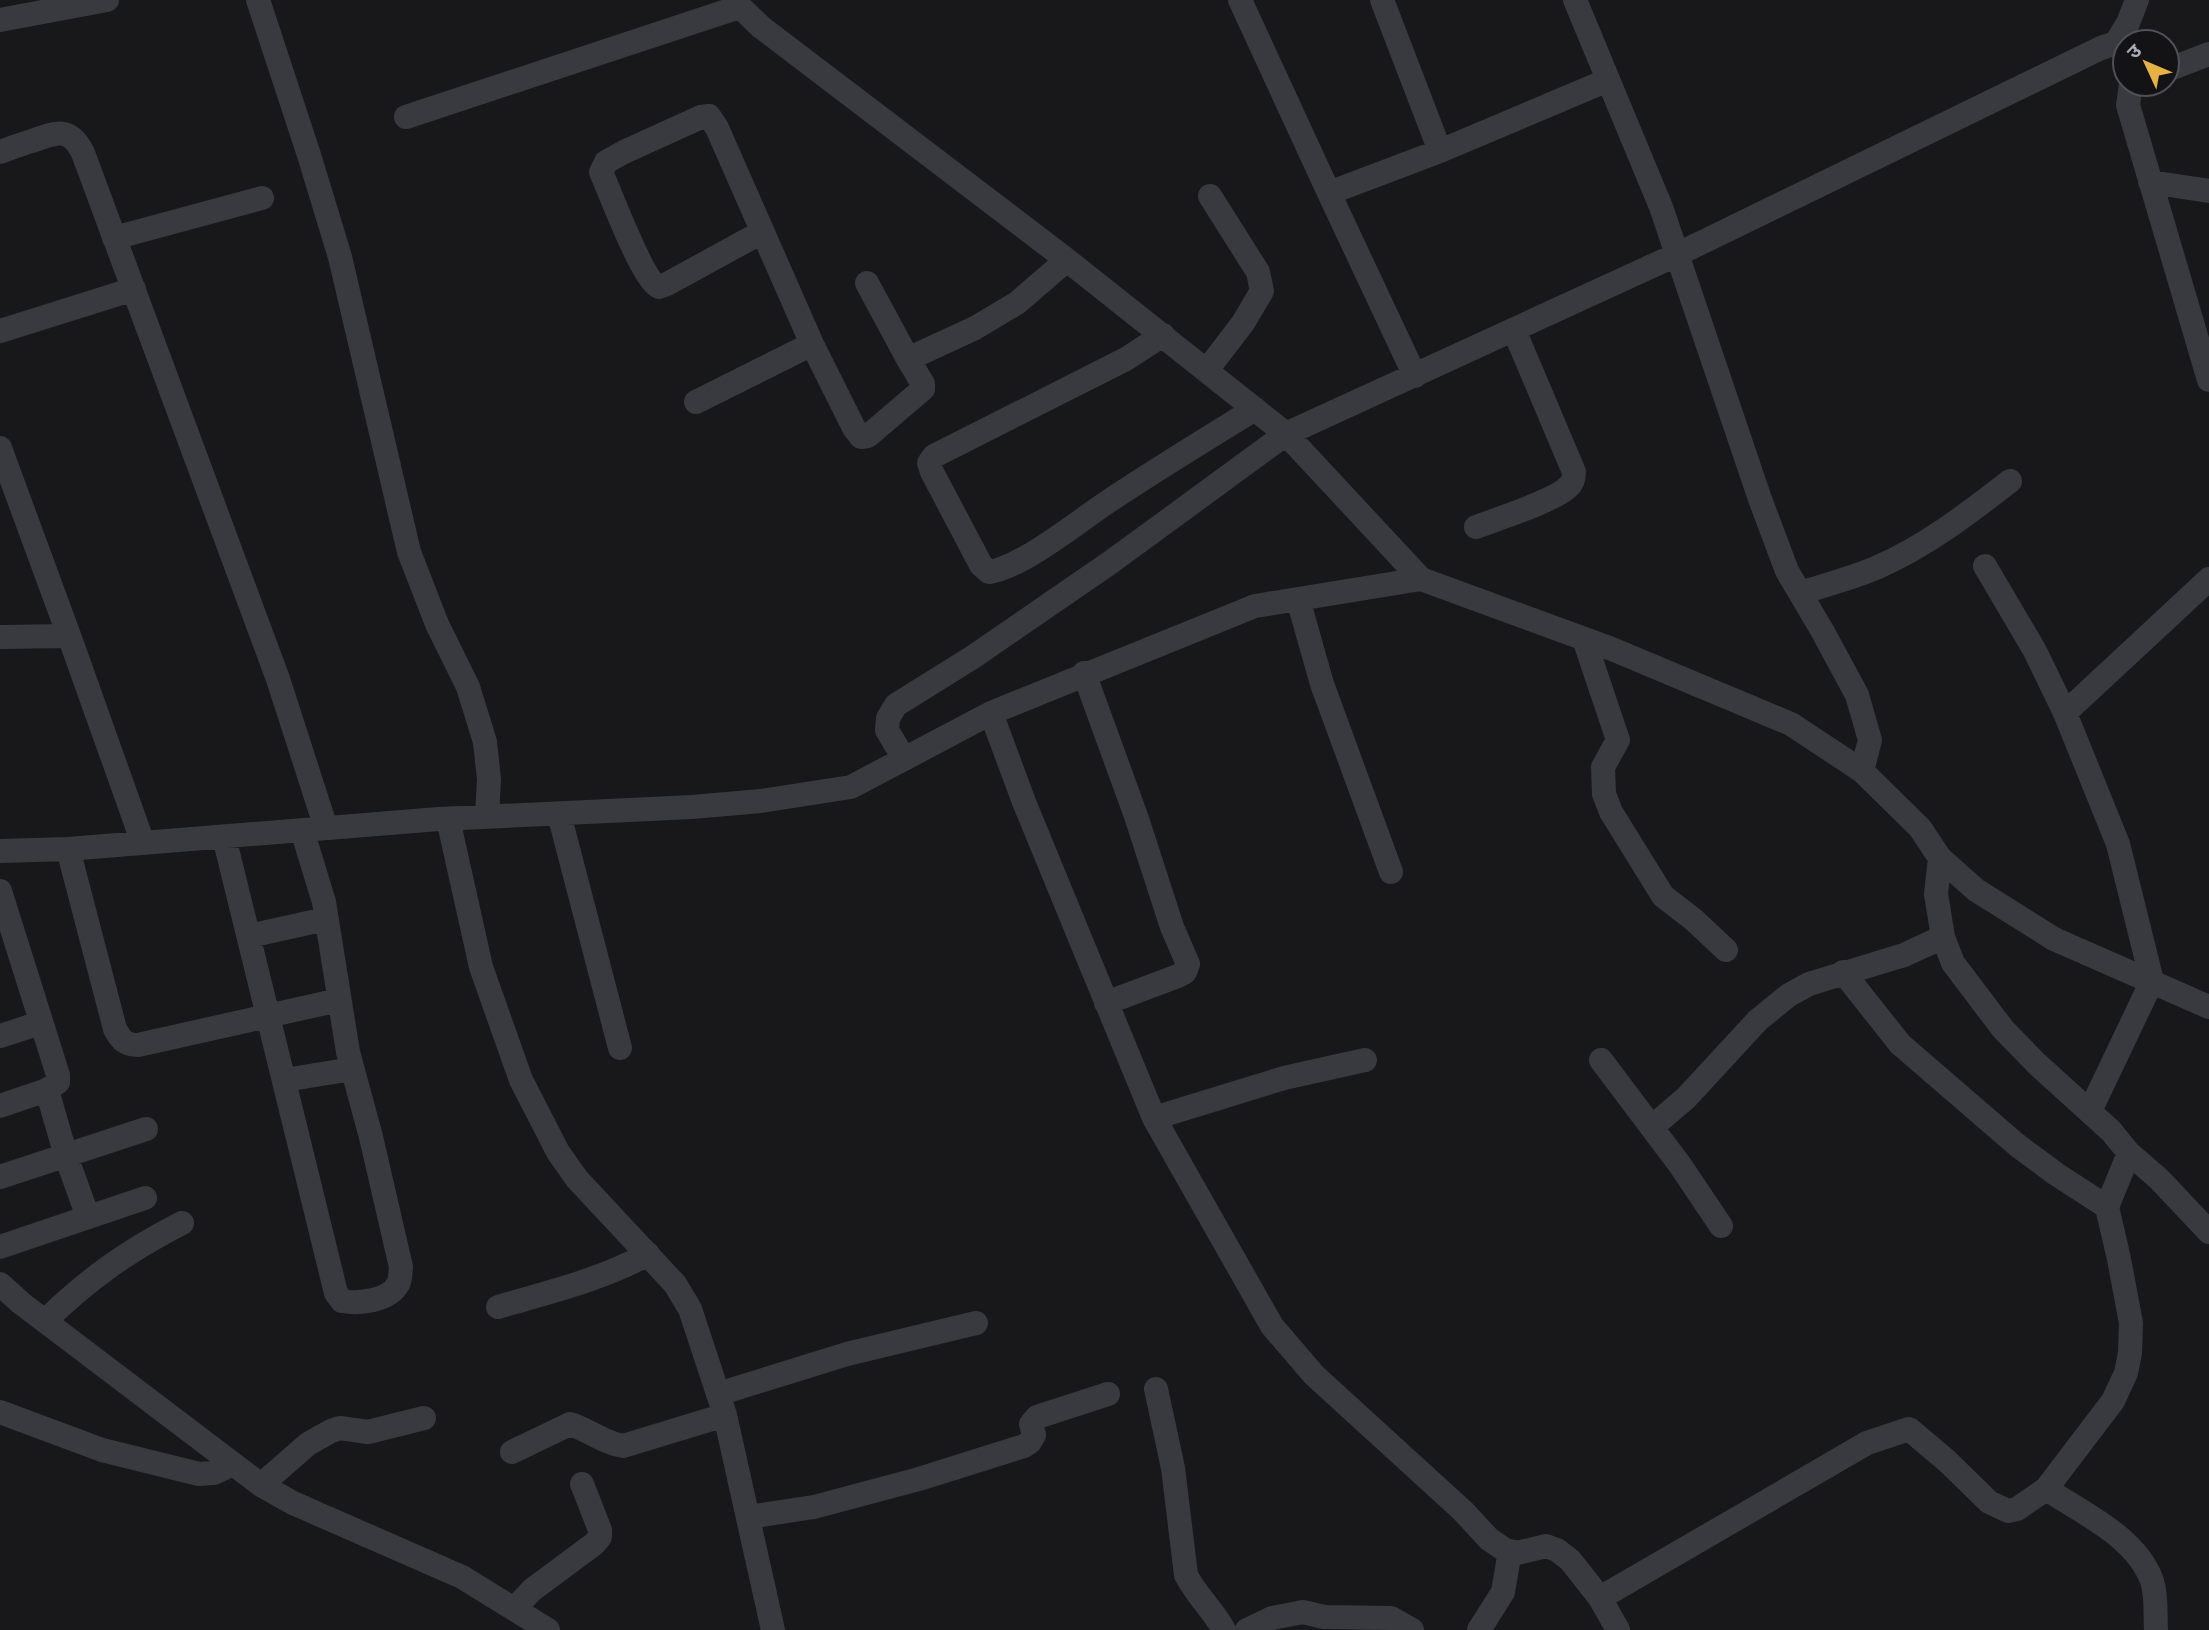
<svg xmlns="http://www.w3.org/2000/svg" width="2209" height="1630" viewBox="0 0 2209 1630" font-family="Quicksand,'Noto Sans Devanagari',sans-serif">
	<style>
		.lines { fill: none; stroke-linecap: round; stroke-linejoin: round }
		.minor { stroke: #393a3f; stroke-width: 24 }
	</style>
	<rect width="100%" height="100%" fill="#18181a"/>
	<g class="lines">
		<path class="minor" d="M258,0L309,155L340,257L409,552L437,624L468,687L485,742L489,779L487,817
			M733,0L761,27L1067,260L1286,434L1111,562L973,657L896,705L888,718L887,730L904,759
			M1240,0L1329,193L1440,151L1608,80
			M1382,0L1440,151
			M1575,0L1661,207L1760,499L1787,571L1823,632L1857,695L1870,740L1862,771
			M0,20L107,0
			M2167,70L2209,54
			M2131,84L2128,105L2209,380
			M406,117L739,7
			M0,152C11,148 21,144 32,141C56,132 70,126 83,153L278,679L326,828
			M2150,182L2209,191
			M1329,193L1415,376
			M762,232L667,284L659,287C643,281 610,192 601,172L606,162L624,152L701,117L709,116L717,128L812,344L854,428L861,437L868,436L923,389V384L908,359L975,328L1017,303L1067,260
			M114,238L262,198
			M867,283L908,359
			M0,331L134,289
			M1163,335L1126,359L934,456L929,463L932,472L981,565L989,572C1021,568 1080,520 1109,501C1157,469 1206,439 1255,409
			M1207,370L1243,323L1262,291L1258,272L1210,196
			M696,402L812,344
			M0,448L71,641L143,843
			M1476,527C1497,519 1554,501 1568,487C1573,483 1574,478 1574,472L1514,330
			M1985,566L2035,651L2065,713L2118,844L2152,981L2090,1111
			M1421,579L1286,434L1676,255L2101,48L2116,43L2128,23L2137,0
			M1800,593C1825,585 1853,578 1878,567C1926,546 1969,513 2010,481
			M1298,599L1322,684L1391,872
			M0,637L69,636
			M1584,639L1618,740L1603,767L1604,794L1611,812L1663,896L1694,920L1726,950
			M1084,673L1136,816L1172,927L1188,964L1185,972L1178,976L1106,1003
			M991,713L1024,802L1154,1118L1272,1326L1314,1375L1463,1511L1489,1539L1505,1550L1517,1553L1546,1546L1557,1550L1570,1560L1600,1598L1618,1630
			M2065,713L2209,579
			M559,814L620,1048
			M448,819L481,967L521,1080L558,1152L577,1179L675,1284L690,1309L725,1415L773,1630
			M224,837L336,1293L342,1301C359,1304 389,1301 398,1284C401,1279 400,1273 401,1267L371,1137L348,1052L324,902L302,830
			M68,849L115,1029C121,1040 125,1045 138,1045L339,1000
			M0,851L68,849L439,819L692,807L761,801L851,787L991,713L1255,606L1421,579L1612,649L1791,724L1862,771L1920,828L1940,858L1976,890L2054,939L2209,1007
			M1940,858L1936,894L1943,937L1953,963L2003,1029L2037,1064L2111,1131L2129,1153L2159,1179L2209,1232
			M0,891L58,1075V1082L47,1090L0,1106
			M249,936L326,919
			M1843,972L1900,1044L2017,1145L2056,1174L2107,1207
			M0,1036L40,1023
			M1601,1060L1680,1165L1721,1226
			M285,1080L352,1069
			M47,1090L66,1156L88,1217
			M1154,1118L1284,1078L1365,1060
			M1652,1127L1686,1098L1758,1020L1789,995L1809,984L1904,955L1943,937
			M0,1177L146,1129
			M0,1247L145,1198
			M0,1284L21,1303L261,1485L293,1503L462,1577L548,1630
			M498,1307C549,1292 601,1280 648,1254
			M45,1321C88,1279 129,1250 182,1223
			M1156,1389L1173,1468L1186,1575C1196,1595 1213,1610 1224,1630
			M718,1394L847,1354L976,1323
			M0,1412L102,1450L199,1474L214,1473L233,1464
			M512,1452L570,1424C589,1430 604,1443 623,1446L725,1415
			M261,1485L308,1444L331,1431L340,1428L368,1432L424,1418
			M2046,1489C2083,1513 2136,1537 2152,1581C2157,1596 2155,1615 2156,1630
			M748,1517L814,1507L919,1479L1024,1446L1030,1442L1034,1435L1031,1424L1037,1417L1108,1394
			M1600,1598L1867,1443L1909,1429L1947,1461L1989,1502L2008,1511L2017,1509L2046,1489L2113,1401L2126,1373L2130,1353L2131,1323L2119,1259L2107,1207L2129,1153
			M514,1609L532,1590L594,1544L600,1537V1530L582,1484
			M1247,1630L1272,1618L1303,1612L1324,1617L1391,1618L1412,1630
			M1479,1630L1503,1592L1510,1551"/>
	</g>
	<g transform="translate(2146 63) rotate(314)"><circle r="33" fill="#131315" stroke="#505157" stroke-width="2"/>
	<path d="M0-5L12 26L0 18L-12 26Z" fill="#e6b245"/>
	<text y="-10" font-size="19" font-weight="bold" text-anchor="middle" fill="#abafb9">उ</text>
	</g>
</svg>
